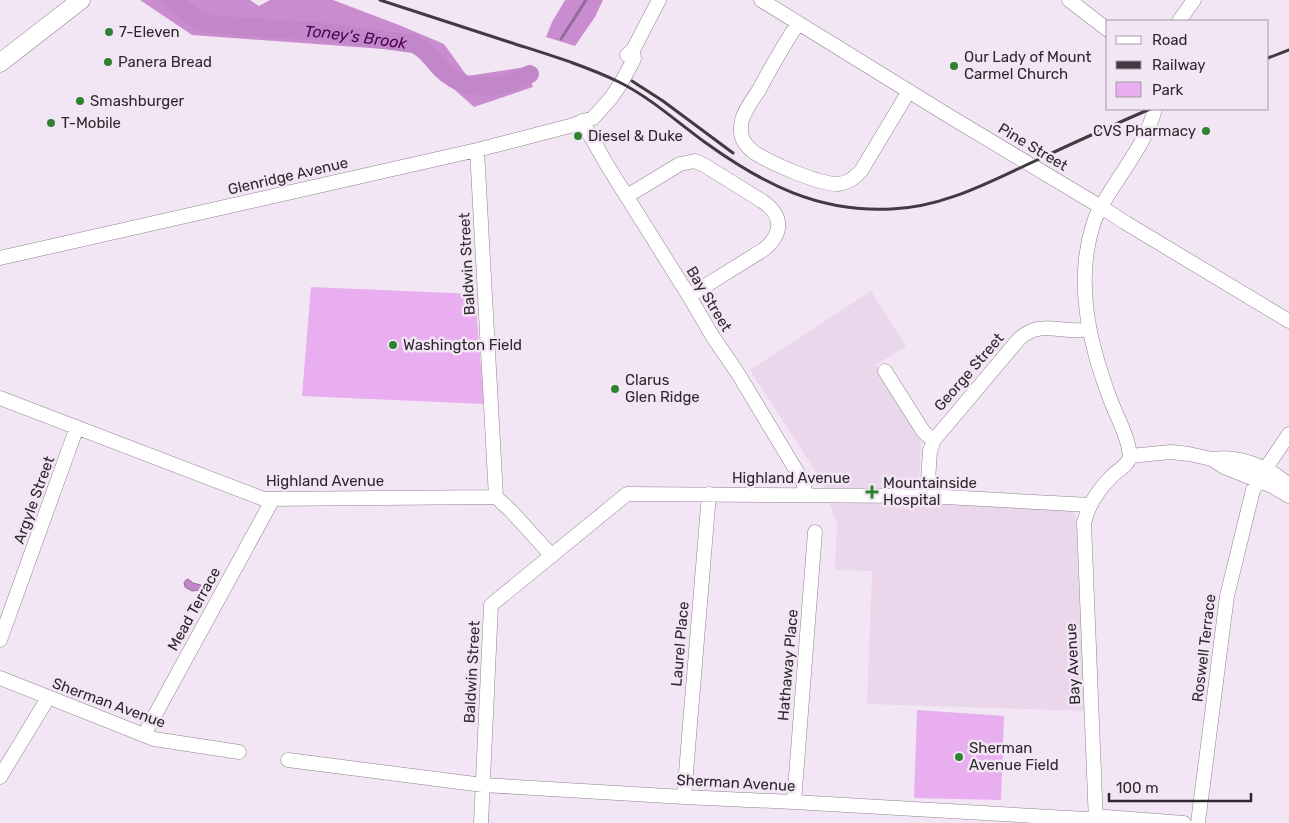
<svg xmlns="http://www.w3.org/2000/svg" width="1289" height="823" viewBox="0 0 1289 823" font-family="Rubik,sans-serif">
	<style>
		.built { fill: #ead7eb }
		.green { fill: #e9aeef }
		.forest { fill: #c98dcf }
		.water { fill: #c287c8; stroke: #956a9a }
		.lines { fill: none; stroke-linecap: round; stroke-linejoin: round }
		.stream { stroke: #956a9a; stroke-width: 3 }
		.river { stroke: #c287c8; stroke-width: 18 }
		.minor-casing { stroke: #8e828f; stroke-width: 15 }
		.major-casing { stroke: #8e828f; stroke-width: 19 }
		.minor { stroke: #fff; stroke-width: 14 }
		.major { stroke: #fff; stroke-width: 18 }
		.rail { stroke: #413b41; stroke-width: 3 }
		.poi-dot { fill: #2f8330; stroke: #f3e6f4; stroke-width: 2 }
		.labels { text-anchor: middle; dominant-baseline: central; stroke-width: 5; stroke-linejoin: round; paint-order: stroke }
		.poi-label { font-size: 15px; fill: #2d282d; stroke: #f3e6f4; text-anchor: start }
		.street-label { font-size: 15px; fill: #2d282d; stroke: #f3e6f4 }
		.water-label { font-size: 16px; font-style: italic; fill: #4d0055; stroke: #f3e6f4 }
	</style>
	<rect width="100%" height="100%" fill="#f3e6f4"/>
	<path class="built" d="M871,291L906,346L876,365L921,441L918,503L1066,510L1073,512L1076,516L1084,711L867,704L872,571L835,570L837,524L821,480L750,370Z"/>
	<path class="green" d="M311,287L475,294L484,404L302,396Z
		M917,710L1004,716L1001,800L914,798Z"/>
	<path class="forest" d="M140,0H250L259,6L270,0H333L399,25L444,44L467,76L526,67L533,87L474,107L411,51L192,35Z
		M565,0H603L595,17L575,46L546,37L552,22Z"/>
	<path class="water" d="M188,579L193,583L201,585V588L200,590L192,591L185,587L184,583L186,580Z"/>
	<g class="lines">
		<path class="stream" d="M561,39L586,0"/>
		<path class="river" id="s1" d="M172,0L199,21L216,25L326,32L414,44C429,51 431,60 442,70C467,94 502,89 530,74"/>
		<g class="minor-casing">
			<path id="minor" d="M761,0L949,116L1101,207L1126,223L1289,321
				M1069,0L1108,30
				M1179,21L1194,0
				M798,23C784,45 771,67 759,90C753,99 745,109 742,120C741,123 741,128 741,131C741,140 748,148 755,153C773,164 818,184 838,184C848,183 854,178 861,171L909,91
				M627,55L633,50L659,0
				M582,121L607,165L689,296L713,337L737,372L802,480L804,485L805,494
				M477,150L496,497
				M627,196L680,164L695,161L704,165L762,201C784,216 783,234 763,250L689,296
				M0,258L477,150L570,126L593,118L611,98L621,83L634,59L633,50
				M885,371L923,431L928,436L934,440
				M0,398L264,499L496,497L511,511L552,556
				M1130,456C1128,435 1116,416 1109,396C1089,342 1075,282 1093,225C1096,214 1102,205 1108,195C1125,167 1147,140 1155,109
				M1130,456L1171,452L1189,454L1212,459L1224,467L1272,486L1289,496
				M1212,459C1240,455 1268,467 1289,485
				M927,496L930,451L934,440L1019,339C1042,318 1063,335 1089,329
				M0,640L77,427
				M0,678L154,739L239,752
				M144,735L273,499
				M288,760L483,785L684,797L794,802L1068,818L1087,819L1106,817L1184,823
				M0,777L48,698
				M684,797L709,494
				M794,802L815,532
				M481,823L491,605L627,494L927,496L1090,505
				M1096,823L1084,523C1088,505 1099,489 1112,476C1119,469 1128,466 1130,456
				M1198,823L1227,596L1253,490L1258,480L1289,434"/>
		</g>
		<g class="major-casing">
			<path id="major" d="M0,63L81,0"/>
		</g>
		<use href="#minor" class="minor"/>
		<use href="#major" class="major"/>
		<path class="rail" d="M380,0C423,14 466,28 509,42C546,54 584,65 619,82C651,98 677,122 706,143C763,184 819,213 892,209C944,207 989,182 1035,161C1073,143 1111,126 1150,109
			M1268,58L1289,50
			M632,81L663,101L733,153"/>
	</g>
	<g class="poi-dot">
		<circle cx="109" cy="32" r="5"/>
		<circle cx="108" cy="62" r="5"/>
		<circle cx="954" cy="66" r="5"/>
		<circle cx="80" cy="101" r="5"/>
		<circle cx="51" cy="123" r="5"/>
		<circle cx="1206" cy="131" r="5"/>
		<circle cx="578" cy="136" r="5"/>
		<circle cx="393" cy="345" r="5"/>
		<circle cx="615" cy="389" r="5"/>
		<path d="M869.5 484.5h5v5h5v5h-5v5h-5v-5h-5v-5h5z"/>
		<circle cx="959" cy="757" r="5"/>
	</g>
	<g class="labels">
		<g class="poi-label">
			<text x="119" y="32">7-Eleven</text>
			<text x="964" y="57">Our Lady of Mount<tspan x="964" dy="17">Carmel Church</tspan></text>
			<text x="118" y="62">Panera Bread</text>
			<text x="90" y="101">Smashburger</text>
			<text x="61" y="123">T-Mobile</text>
			<text x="1196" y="131" text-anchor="end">CVS Pharmacy</text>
			<text x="588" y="136">Diesel &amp; Duke</text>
			<text x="403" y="345">Washington Field</text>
			<text x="625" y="380">Clarus<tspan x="625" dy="17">Glen Ridge</tspan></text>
			<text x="883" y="483">Mountainside<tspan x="883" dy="17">Hospital</tspan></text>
			<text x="969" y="748">Sherman<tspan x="969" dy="17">Avenue Field</tspan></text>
		</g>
		<g class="street-label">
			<text transform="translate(1033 147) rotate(31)">Pine Street</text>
			<text transform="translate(288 176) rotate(-13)">Glenridge Avenue</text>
			<text transform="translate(467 264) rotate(-93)">Baldwin Street</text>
			<text transform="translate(709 299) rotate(59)">Bay Street</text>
			<text transform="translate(969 372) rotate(-49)">George Street</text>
			<text x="791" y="478">Highland Avenue</text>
			<text x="325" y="481">Highland Avenue</text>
			<text transform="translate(34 500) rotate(-70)">Argyle Street</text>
			<text transform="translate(194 609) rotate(-61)">Mead Terrace</text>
			<text transform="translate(680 644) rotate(-85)">Laurel Place</text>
			<text transform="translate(1204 648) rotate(-83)">Roswell Terrace</text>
			<text transform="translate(1073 664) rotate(-93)">Bay Avenue</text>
			<text transform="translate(788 665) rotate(-85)">Hathaway Place</text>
			<text transform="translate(472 672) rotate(-87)">Baldwin Street</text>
			<text transform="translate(109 703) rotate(20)">Sherman Avenue</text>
			<text transform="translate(736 783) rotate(3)">Sherman Avenue</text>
		</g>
		<g class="water-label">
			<text stroke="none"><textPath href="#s1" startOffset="192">Toney's Brook</textPath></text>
		</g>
	</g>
	<rect x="1106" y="20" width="162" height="90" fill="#f3e6f4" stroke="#a49aa4"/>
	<rect x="1116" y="36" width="25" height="8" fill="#ffffff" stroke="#a49aa4"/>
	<text x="1152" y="45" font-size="15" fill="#2d282d">Road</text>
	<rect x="1116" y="61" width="25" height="8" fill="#413b41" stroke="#a49aa4"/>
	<text x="1152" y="70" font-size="15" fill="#2d282d">Railway</text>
	<rect x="1116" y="82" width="25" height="15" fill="#e9aeef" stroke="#a49aa4"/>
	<text x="1152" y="95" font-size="15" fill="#2d282d">Park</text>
	<path d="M1109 793v8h142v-8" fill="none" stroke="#2d282d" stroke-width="2.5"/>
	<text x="1116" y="793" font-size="15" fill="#2d282d" stroke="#f3e6f4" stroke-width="4" paint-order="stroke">100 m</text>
</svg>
